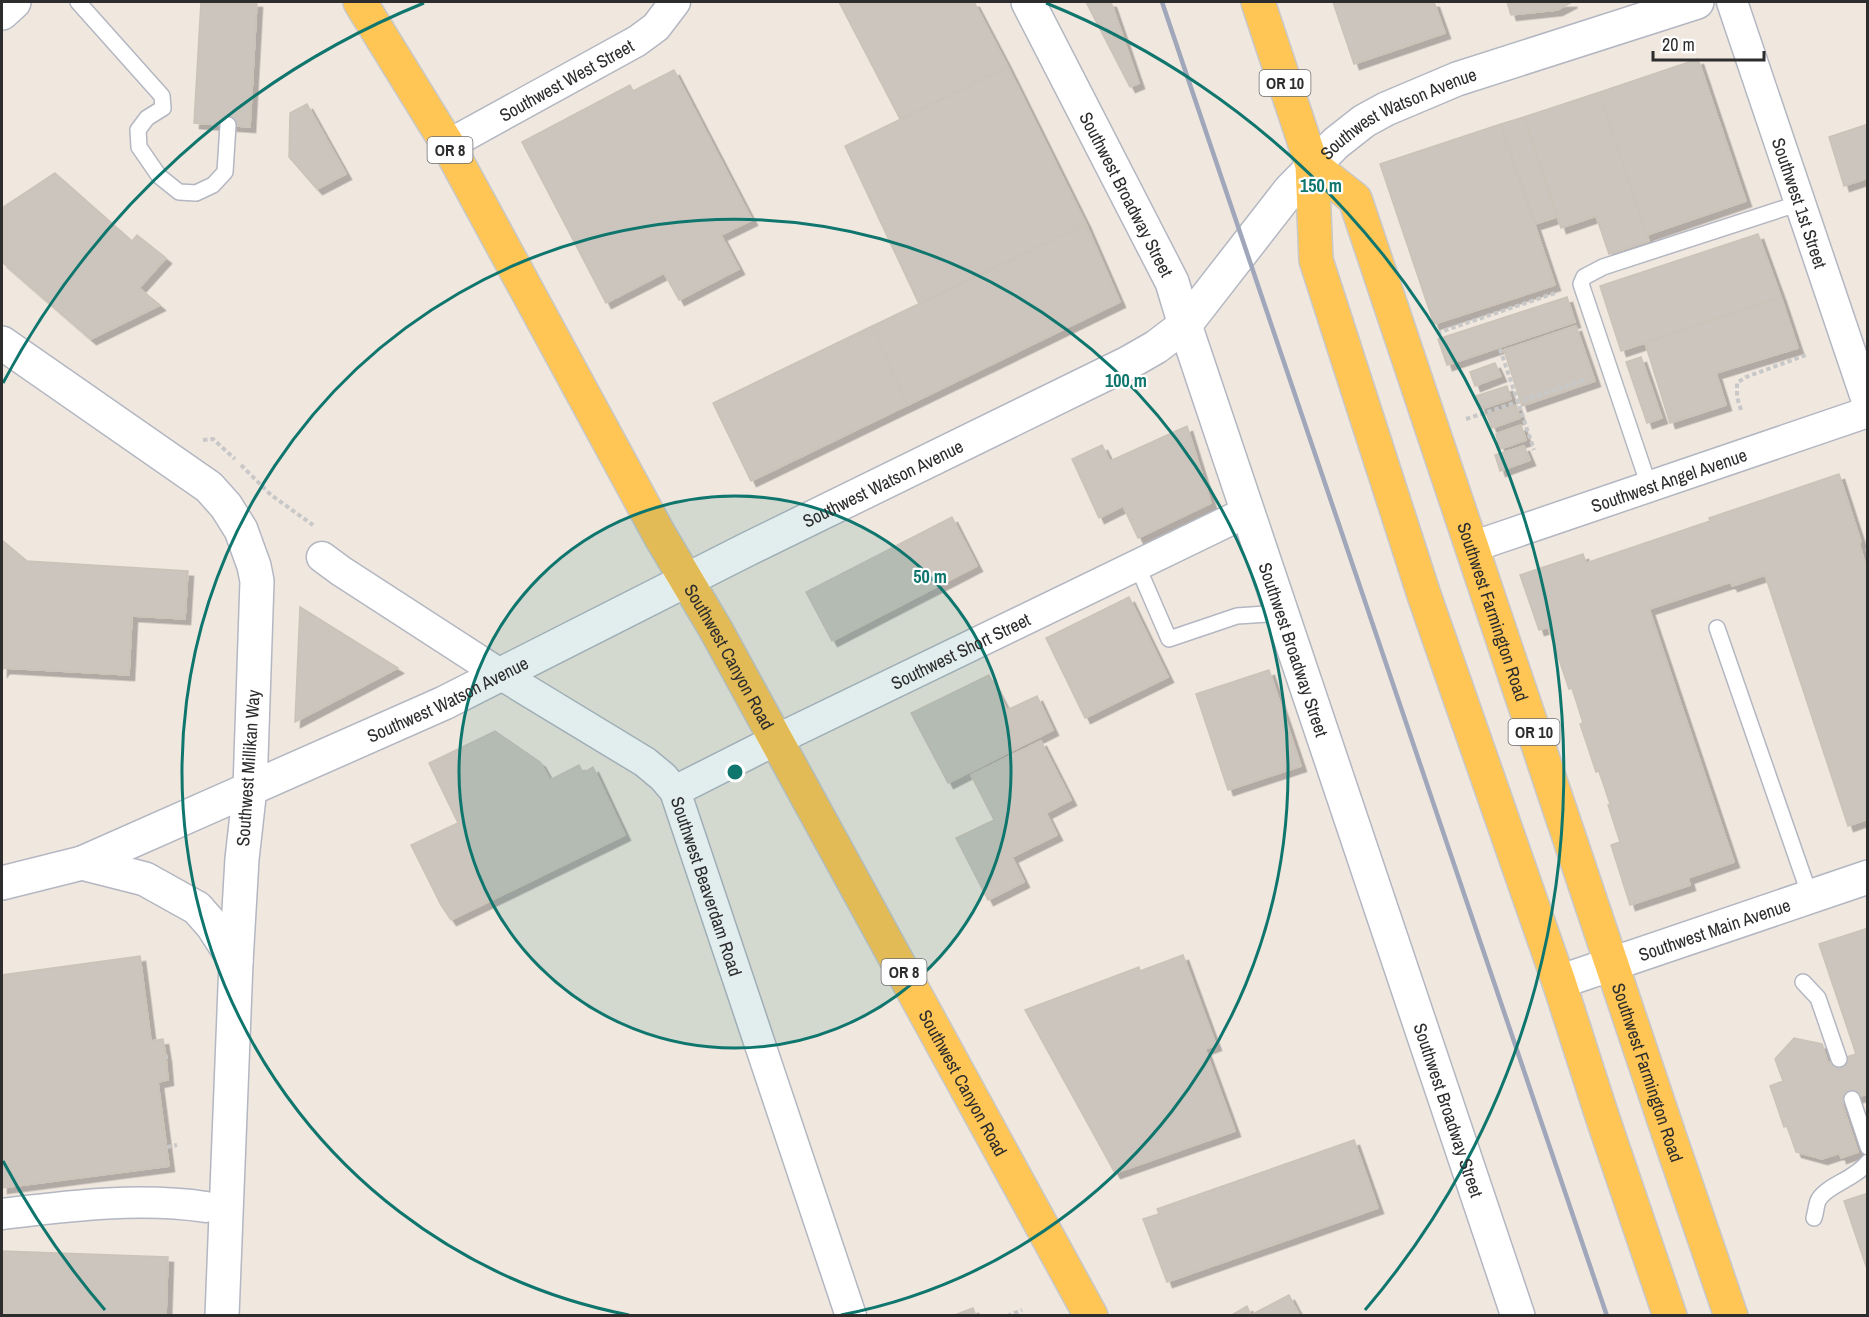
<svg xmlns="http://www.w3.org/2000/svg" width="1869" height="1317" viewBox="0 0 1869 1317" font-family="'Archivo Narrow',sans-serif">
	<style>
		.building { fill: #cbc5bd; stroke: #ccc3b8; stroke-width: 1.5; filter: url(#shadow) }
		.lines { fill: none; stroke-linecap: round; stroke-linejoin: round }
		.lane-casing { stroke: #b3b7c2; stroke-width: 18 }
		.street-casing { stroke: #b3b7c2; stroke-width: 33 }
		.secondary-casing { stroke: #b3b7c2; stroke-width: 36 }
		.primary-casing { stroke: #c8c8c8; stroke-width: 36 }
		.path { stroke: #c8c8c8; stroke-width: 4; stroke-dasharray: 4.5 3; stroke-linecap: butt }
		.lane { stroke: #fff; stroke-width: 15 }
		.street { stroke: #fff; stroke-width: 30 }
		.secondary { stroke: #fff; stroke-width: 33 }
		.primary { stroke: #ffc555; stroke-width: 33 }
		.rail { stroke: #a0a7ba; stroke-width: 4.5 }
		.ring { fill: none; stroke: #0f766e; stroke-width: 3 }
		.labels { text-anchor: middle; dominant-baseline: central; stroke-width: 4.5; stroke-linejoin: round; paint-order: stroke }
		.shield { fill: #fff; stroke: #6c6c6c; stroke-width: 1.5 }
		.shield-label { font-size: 16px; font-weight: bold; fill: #2d2d2d }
		.street-label { font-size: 18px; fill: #2d2d2d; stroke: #fff }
		.centre { fill: #0f766e; stroke: #fff; stroke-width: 3 }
		.ring-label { font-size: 18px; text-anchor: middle; font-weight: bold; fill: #0f766e; stroke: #fff; stroke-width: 4.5; stroke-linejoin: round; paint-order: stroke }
	</style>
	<defs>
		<filter id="shadow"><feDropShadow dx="5.5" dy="5.5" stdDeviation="0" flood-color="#0004"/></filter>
	</defs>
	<rect width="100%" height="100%" fill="#f0e7df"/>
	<path class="building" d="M201,2H257L250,127L194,123Z
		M839,2H974L1008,67L900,119Z
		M1086,2H1111L1139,83L1130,87Z
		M1333,2H1434L1445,33L1354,64Z
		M1507,2H1572L1557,10L1511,15Z
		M1698,59L1746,201L1647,235L1600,92Z
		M1008,67L1086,224L919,304L845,146Z
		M674,70L752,220L721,235L739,269L679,300L664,273L606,303L522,142L630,85L633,91Z
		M1600,92L1649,241L1609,254L1596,216L1561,228L1524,117Z
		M307,104L346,174L317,189L289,157L290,113Z
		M1524,117L1557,217L1535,224L1501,124Z
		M1501,124L1555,285L1434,324L1380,164Z
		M1868,124V178L1844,186L1829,137Z
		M55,173L132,241L137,235L166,258L139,288L160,305L91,339L2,262V208Z
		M1086,224L1120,302L908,405L872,326Z
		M1758,234L1781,297L1621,351L1600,286Z
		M1567,297L1575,322L1447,365L1438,339Z
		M1781,297L1798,348L1716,373L1726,405L1670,423L1645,343Z
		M872,326L908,405L751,481L713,403Z
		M1576,326L1595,381L1522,406L1504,350Z
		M1641,357L1662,418L1647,423L1626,362Z
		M1495,363L1501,376L1475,386L1470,372Z
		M1507,386L1511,399L1481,409L1476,396Z
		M1516,405L1520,418L1492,428L1487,415Z
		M1521,425L1526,440L1500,449L1496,434Z
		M1187,426L1211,503L1138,538L1123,506L1099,518L1072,459L1102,445L1110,461Z
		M1524,446L1530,460L1500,471L1495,455Z
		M1839,474L1861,542L1859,543L1865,563L1868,562V819L1848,826L1765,575L1732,586L1731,582L1649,609L1734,862L1688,878L1690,885L1630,905L1611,845L1620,842L1608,805L1610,804L1599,771L1596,772L1580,724L1583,723L1572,688L1569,689L1548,627L1539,630L1520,575L1583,554L1586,563L1710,521L1709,518Z
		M952,517L977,566L832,641L806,592Z
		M2,540L27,561L188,571L185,619L132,616L129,675L4,668L2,671Z
		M1129,597L1168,677L1085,718L1046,638Z
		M300,607L398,668L295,722Z
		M1269,670L1301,766L1228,790L1196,694Z
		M989,675L1007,710L1037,696L1053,730L948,783L911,713Z
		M495,731L540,762L550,780L579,765L583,773L593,767L625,835L451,920L441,905L411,845L458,823L429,763Z
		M1041,741L1071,800L1046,813L1057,835L1012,857L1024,882L988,900L956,838L994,820L971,775Z
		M1868,928V1098L1866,1094L1842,1103L1858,1152L1841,1158L1840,1153L1822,1159L1796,1152L1787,1126L1784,1127L1770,1086L1783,1081L1775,1059L1794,1038L1822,1044L1828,1063L1856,1054L1819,944Z
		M1183,955L1216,1045L1205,1049L1235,1131L1115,1173L1025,1010L1139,967L1140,971Z
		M140,956L151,1041L163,1039L166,1057L168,1080L158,1082L169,1166L2,1188V975Z
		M1354,1140L1378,1208L1167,1282L1143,1219L1159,1214L1157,1209Z
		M1868,1193V1272L1844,1201Z
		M2,1251L168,1257L166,1316H2Z
		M1289,1295L1300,1316H1230L1247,1306L1251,1315Z
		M973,1308L976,1316H952Z"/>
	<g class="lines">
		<g class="lane-casing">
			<path id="lane" d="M78,2L162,96L163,108L147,118L138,130L139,147L159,176L179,192L196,193L213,185L225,172L228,125
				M1649,486L1581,284L1584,277L1603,267L1800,203
				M1137,565L1169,639L1237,616L1281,613
				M1717,628L1810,896
				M1803,982L1818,998L1839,1059
				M1852,1099L1868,1147
				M1814,1218C1816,1212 1816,1204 1819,1199C1829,1184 1854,1180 1868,1162"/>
		</g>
		<g class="street-casing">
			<g id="street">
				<path id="s1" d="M1732,2L1868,404"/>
				<path id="s2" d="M448,145L637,41L656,27L675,2"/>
				<path id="s3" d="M1472,547L1868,412"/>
				<path id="s4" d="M322,557L341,571L500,674L645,762L663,777L675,791L851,1316"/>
				<path id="s5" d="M675,791L776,740L1247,512"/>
				<path d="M2,1214C69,1206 139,1197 206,1207"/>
			</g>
		</g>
		<g class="secondary-casing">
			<g id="secondary">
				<path id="s6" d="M1028,2L1172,282L1185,325L1518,1316"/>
				<path d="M2,13L14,2"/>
				<path d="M2,343L209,487L226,506L241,530L254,566L257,581L250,788L242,859L236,962L222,1316"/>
				<path d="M82,863L145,879L197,908L212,925L236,962"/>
				<path id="s7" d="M2,883L82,863L444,703L746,550L1128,363L1156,347L1185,325L1290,190L1336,143L1364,121L1386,109L1457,79L1697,2"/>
				<path id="s8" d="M1559,982L1868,877"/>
			</g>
		</g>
		<g class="primary-casing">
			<g id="primary">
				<path id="s9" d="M360,2L448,145L659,534L716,630L1091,1316"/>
				<path d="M1258,2L1312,165L1316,260L1424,595L1559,982L1602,1116L1670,1316"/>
				<path id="s10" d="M1312,165L1355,199L1669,1135L1731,1316"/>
			</g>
		</g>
		<path class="path" d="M1437,333L1558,292
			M1500,349L1534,450
			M1741,410L1737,397V383L1746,377L1806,355
			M1466,419L1587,379
			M203,440L213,439L235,459
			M241,465L271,495L313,525
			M166,1057H168
			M167,1147L177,1145
			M1007,1316L1022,1310"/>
		<use href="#lane" class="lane"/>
		<use href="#street" class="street"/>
		<use href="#secondary" class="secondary"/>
		<use href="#primary" class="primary"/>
		<path class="rail" d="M1162,2L1607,1316"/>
	</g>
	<circle cx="735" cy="772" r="276" fill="#0f766e" fill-opacity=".12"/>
	<g class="ring">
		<circle cx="735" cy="772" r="276"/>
		<path d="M629 1315A553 553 0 1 1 841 1315"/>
		<path d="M105 1310A829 829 0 0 1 3 1161M3 383A829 829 0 0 1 424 3M1046 3A829 829 0 0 1 1365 1310"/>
	</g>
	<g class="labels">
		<g class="shield">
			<rect x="1259.5" y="70" width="51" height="26" rx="4.5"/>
			<rect x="427.5" y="137" width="45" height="26" rx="4.5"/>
			<rect x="1508.5" y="719" width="51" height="26" rx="4.5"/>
			<rect x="881.5" y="959" width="45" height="26" rx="4.5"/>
		</g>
		<g class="shield-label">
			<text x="1285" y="83">OR 10</text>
			<text x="450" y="150">OR 8</text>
			<text x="1534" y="732">OR 10</text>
			<text x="904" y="972">OR 8</text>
		</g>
		<g class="street-label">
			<text stroke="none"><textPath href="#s2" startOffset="135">Southwest West Street</textPath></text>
			<text stroke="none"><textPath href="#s7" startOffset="1617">Southwest Watson Avenue</textPath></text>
			<text stroke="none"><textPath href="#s6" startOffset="216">Southwest Broadway Street</textPath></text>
			<text stroke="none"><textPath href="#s1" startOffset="212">Southwest 1st Street</textPath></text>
			<text stroke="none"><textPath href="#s3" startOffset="208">Southwest Angel Avenue</textPath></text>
			<text stroke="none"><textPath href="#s7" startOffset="969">Southwest Watson Avenue</textPath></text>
			<text stroke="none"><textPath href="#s10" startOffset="490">Southwest Farmington Road</textPath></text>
			<text stroke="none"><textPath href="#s6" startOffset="702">Southwest Broadway Street</textPath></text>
			<text stroke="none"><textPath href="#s5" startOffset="318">Southwest Short Street</textPath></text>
			<text stroke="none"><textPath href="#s9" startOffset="752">Southwest Canyon Road</textPath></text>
			<text stroke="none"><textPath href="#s7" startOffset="483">Southwest Watson Avenue</textPath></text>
			<text transform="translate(248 768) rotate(-86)">Southwest Millikan Way</text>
			<text stroke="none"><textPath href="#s4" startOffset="525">Southwest Beaverdam Road</textPath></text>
			<text stroke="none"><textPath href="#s8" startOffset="164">Southwest Main Avenue</textPath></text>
			<text stroke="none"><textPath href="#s10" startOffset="976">Southwest Farmington Road</textPath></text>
			<text stroke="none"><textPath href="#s9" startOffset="1238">Southwest Canyon Road</textPath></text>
			<text stroke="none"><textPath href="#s6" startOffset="1188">Southwest Broadway Street</textPath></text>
		</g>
	</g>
	<circle cx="735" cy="772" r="9" class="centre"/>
	<g class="ring-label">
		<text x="1321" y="192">150 m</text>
		<text x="1126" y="387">100 m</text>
		<text x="930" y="583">50 m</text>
	</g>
	<rect width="1869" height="1317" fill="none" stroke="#2d2d2d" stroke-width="6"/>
	<path d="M1653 51v9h111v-9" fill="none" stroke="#2d2d2d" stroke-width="3"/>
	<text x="1662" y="51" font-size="18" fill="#2d2d2d" stroke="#ffffff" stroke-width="4.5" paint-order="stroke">20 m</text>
</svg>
